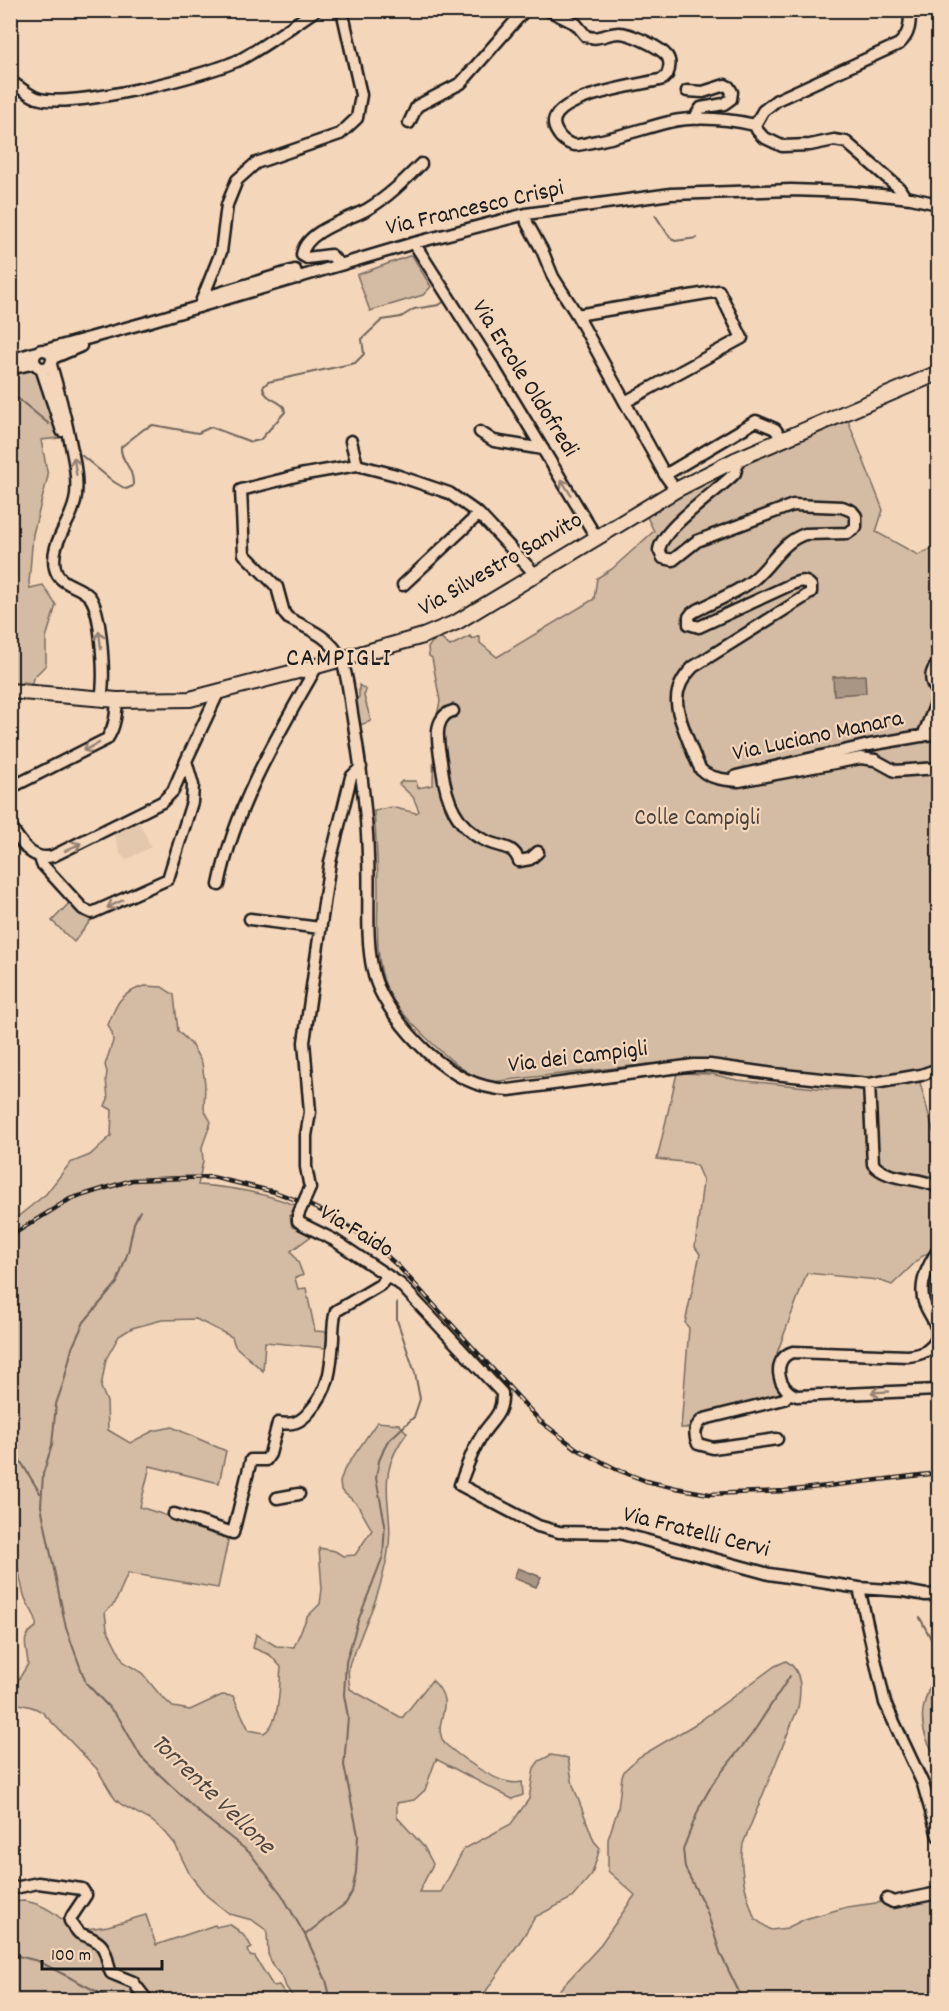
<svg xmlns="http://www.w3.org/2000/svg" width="949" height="2011" viewBox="0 0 949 2011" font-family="Dekko,sans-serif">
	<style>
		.built { fill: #e4c8ae }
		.green { fill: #d4bba3; stroke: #786c60; stroke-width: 1.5 }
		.water { fill: #aa9684; stroke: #71655a; stroke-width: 1.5 }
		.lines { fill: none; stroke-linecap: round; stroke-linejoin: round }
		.stream { stroke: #71655a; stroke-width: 2 }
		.minor-casing { stroke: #1c1c1c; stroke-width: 15 }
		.major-casing { stroke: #1c1c1c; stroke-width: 18 }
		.minor { stroke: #f4d6ba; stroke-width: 10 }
		.major { stroke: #f4d6ba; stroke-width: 14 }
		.rail-casing { stroke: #1c1c1c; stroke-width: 4.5 }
		.rail { stroke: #f4d6ba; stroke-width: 2; stroke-dasharray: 7; stroke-linecap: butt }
		.minor-bridge-casing { stroke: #1c1c1c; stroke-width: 15; stroke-linecap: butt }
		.minor-bridge { stroke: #f4d6ba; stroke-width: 10 }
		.oneway { stroke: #938273 }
		.labels { text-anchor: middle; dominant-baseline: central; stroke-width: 4.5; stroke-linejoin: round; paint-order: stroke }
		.street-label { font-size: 24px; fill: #1c1c1c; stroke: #f4d6ba }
		.park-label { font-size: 24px; fill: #4a443e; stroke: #f4d6ba }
		.neighbourhood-label { font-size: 26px; letter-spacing: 1.5px; fill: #1c1c1c; stroke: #f4d6ba }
		.water-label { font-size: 26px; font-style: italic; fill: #4e4740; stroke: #f4d6ba }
	</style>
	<rect width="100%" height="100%" fill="#f4d6ba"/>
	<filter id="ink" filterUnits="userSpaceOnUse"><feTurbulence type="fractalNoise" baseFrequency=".0167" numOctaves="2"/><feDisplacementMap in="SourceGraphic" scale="12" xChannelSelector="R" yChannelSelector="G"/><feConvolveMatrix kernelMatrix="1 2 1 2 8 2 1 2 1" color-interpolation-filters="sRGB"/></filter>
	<g filter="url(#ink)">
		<path class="built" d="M138,819L151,847L126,860L120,854L113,830Z"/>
		<path class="green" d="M412,255L431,287L423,295L370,311L357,275Z
			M27,370L34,372L39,376L59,438L41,440L48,476L33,534L29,583L30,588L43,585L56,605L46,638V665L33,678L32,683L23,682L18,686H10V375Z
			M843,419L848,421L883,510L876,532L918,555L938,546V1067L866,1082L708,1059L676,1061L491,1082C469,1077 450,1060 434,1045C419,1031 395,1008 387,989C374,959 378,922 378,889C378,863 376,837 374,811L391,807L416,813L419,811L413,797L399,784L402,781H416L418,788L433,785L434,732L440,701L432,658L429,656L428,648L432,642L440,638L450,646L470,636L472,639L480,636V643L497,657L594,599L597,578L612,569L654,531L646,515L705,477Z
			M359,685L366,690L364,696L371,721L360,725L355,700L359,697Z
			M72,900L95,915L74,942L52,921Z
			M144,986L162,987L174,995L178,1031L191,1044L202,1063L205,1084L204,1109L211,1122L202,1147L203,1161L198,1185C232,1187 264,1193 295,1205L294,1212L290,1215L292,1227L314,1234L291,1251L298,1262L303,1275L295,1278L298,1289L306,1288L315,1331L328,1332L326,1348L265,1342L263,1371L235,1346L232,1337L196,1319L162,1320L132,1328L119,1336L106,1359L101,1387L107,1402L108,1430L130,1443L153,1431L172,1427L226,1451L219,1483L150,1466L140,1507L229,1536L218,1588L128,1573L115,1603L105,1612L107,1629L124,1662L142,1673L160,1695L173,1707L190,1710L222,1695L233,1696L249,1730L264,1733C281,1723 279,1685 281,1667L270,1655L253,1648L256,1634L276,1646L294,1647L307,1617L320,1604L322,1589L319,1548L335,1551L343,1556L355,1555L372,1530L357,1504L341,1490L340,1482L344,1470L377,1422L399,1424L407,1433C370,1481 398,1508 387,1558C384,1571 381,1585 376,1598C372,1611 365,1624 361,1636C352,1661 345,1660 350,1689L402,1718L432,1680C460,1706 429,1721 445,1744C462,1758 500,1788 522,1782L523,1795L512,1799L436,1759L425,1790L414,1800L397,1803V1817L424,1847L433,1864L419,1892H441L464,1849L511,1824L529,1799L534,1768L539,1761L551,1755L568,1758L573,1785L594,1841L600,1848L592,1874L572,1898L535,1917L525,1934L480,2000H295L286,1987L283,1978L273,1966L268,1954L267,1933L266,1930L252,1920L230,1914L207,1896L190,1875L175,1844L166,1833L152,1821L122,1805L115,1799L97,1769L43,1713C31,1703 20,1708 11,1699L14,1687L28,1664C27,1646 19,1638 36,1627C38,1615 27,1607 24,1595C20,1582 20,1569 14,1556L11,1559V1222L46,1194L70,1163L90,1155L111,1136L112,1110L105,1106L108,1099L106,1079L107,1072L105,1065L113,1041L112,1033L108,1025C117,1002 120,994 144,986Z
			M677,1073L712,1074L737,1080L826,1089H866L872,1167L938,1191V1247L921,1257L892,1285L878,1280L807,1273L777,1353L785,1355L780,1363L789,1394L704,1419L694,1428H681L689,1328L685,1323L700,1254L695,1247L703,1181L697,1167L691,1163L657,1159Z
			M919,1079L938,1148V1182C919,1173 892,1175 875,1161L870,1087Z
			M938,1261V1321C925,1295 925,1287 938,1261Z
			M786,1661C803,1670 801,1692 798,1708L743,1844C739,1870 745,1890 753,1914L755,1919L771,1930L787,1928L805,1919L847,1907L905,1899L938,1891V2000H550L598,1948L635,1895L608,1871V1839L618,1809L622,1776L625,1770L639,1757L697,1723L775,1666Z
			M938,1668V1758C913,1726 922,1702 938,1668Z
			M24,1901C45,1904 59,1915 73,1931L108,1926L146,1915L156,1945L215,1925L216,1927L229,1924C239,1930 247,1937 252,1948L248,1950L250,1956L255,1957L273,1986L279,1985L290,2000H11V1902Z"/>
		<path class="water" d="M865,675L866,693L834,695L833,677Z
			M518,1568L541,1577L536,1587L514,1578Z"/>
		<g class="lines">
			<path class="stream" d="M655,215L669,236L675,241L697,238
				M10,392L49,424
				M81,455L114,482L126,489L133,486C133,483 133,479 132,476C130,465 120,459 121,447L144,429L153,425L198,433L211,427L251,442L260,440L285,412L284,407C277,399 264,399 263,387L268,382L355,363L364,354L362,339L382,320L401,317L414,309L439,305L445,301
				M140,1211L134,1223L128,1252L117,1283L84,1322L72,1348L64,1381L56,1404L52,1445L43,1474L41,1506L66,1628L86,1683L119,1718L141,1757L202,1815L250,1853L282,1895L305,1935L326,1980L331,2000
				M10,1444L40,1493
				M920,1618L938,1652
				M305,1935L346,1903L352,1892L356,1872L358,1835L344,1765L348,1717L344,1695L346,1662L358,1621L383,1556L385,1524L376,1478L379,1461L387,1442L414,1417L420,1399L415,1373L397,1320V1303
				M10,1954L38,1961L113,2000
				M743,2000L721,1955L706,1909L685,1868L683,1849L700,1806L713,1783L752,1734L790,1676"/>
			<g class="minor-casing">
				<path id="minor" d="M548,10L576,24L586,36C598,41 607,33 619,33C630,33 660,47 667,56C671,62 670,68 667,75L663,79C643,85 535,97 557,132C560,138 567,144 575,145C582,145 590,142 597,141C622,136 645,128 669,122C696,116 728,119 755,125
					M10,81C19,86 28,95 37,98C70,110 211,75 243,58C268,44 292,26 316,10
					M687,91L703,92L725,85L729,87L732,92L731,99L724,104L701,108L697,114L698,119
					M409,123L417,106L461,83L525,10
					M905,197L899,188L846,142L834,140L810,145L782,146L763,137L757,130L755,125L763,111L777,100L899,44C910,34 910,24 910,10
					M526,214L527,223L542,250L553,277L577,315L665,475L676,490
					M414,243L495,370L596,537
					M340,265L331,255L307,258L302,255C305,231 347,220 366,210C387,198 404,181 421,164
					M203,298L295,270L298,278
					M199,307L221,252L227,205L237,180L256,163L340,134L357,118L361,95L342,10
					M577,315L719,291L742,338L625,402
					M34 359a9 9 0 1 1 18 0a9 9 0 1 1-18 0Z
					M46,350L144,323L414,243L526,214L671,194L791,190L851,192L911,198L938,204
					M53,358L81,346
					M10,360L37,352
					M51,365C58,389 64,412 69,436C73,456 78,475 76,495C74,521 49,541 55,568C59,586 78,584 89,596C102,609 105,679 101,698
					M41,368L62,431
					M10,369L35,363
					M480,432L494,441L543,449
					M351,441L357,465
					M735,460L737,466L735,473C718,491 662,528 659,550L663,558L673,560L697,541L793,505L842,507L852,511L856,516V527L848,533L805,534C781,542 772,565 753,580C735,594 712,602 692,613L689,617V624L699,627L792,584C800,581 805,579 811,586V592L803,598L693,667C668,692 677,711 688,740C692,750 696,761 701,770C711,779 726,780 739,781L861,758L875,760L895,771L938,768
					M665,475L756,421L775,429L783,440
					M535,574L479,514L449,493L396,475L357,465L300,475L241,490L244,554L277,587L284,613L288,618C308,628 332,638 341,659C348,675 349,696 352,713C360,761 367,809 368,857C370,893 365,937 373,971C379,1000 407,1033 428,1053C453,1075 475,1088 509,1090L694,1065H710L774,1074L869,1084L921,1075L938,1069
					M403,585L479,514
					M938,664C929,672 929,683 938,691
					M453,711C441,714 437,726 438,737C438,748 441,758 442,769C446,799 456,828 486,841C500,848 513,844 519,861L530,859L538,852
					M923,736L938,698
					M736,776L869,745L938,733
					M10,788L107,739C115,727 116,715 117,700
					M10,826C21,842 31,862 53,856L162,802L173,791L186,761
					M40,858L42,864L83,909L92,913L168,879L192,802L193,785L186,761L218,693
					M219,885C235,806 277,736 317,666
					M250,919L320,928
					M869,1084L873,1164C888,1182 919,1176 938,1187
					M310,1188L306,1167V1136L310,1112L304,1042L330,862L351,777L361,767
					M298,1215V1221L302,1224L334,1240L400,1284L502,1393C503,1415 492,1419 482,1435C472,1451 466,1468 460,1485L462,1486L538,1526L559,1532L619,1533L769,1574L859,1588
					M938,1250C929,1264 920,1280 923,1298C925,1313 946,1329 933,1345C926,1353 918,1355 908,1356L793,1352C771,1358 777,1390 797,1396L938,1390
					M777,1439L713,1448L698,1444C693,1434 695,1425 704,1419L784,1399L789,1394
					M277,1498L299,1494
					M174,1514L233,1533L251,1460H266L270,1454L278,1423C293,1425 300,1423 310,1411C330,1388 331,1368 333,1339C333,1330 333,1320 336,1311L380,1285L388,1276
					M938,1594L926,1595L904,1591L859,1588L885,1703L923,1784L938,1836
					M10,1889L38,1883L82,1889L86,1895L72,1916L70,1921C73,1925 76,1930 79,1933C87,1937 95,1938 101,1945C108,1953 107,1964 111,1973L133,1982L147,2000
					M887,1899L893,1902L938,1893"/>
			</g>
			<g class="major-casing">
				<path id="major" d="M10,691L117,700L190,699L317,666L423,636L457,622L676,490L735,460L938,373"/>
			</g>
			<use href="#minor" class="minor"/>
			<use href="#major" class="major"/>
			<g class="rail-casing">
				<path id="rail" d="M10,1236L70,1199L132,1180L212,1177L275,1192L307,1204L336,1218L369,1240L399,1267L540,1421L577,1449L618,1470L646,1481L676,1488L709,1494L785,1491L938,1473"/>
			</g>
			<use href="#rail" class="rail"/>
			<g class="minor-bridge-casing">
				<path id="minor-bridge" d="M298,1215L310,1188"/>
			</g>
			<use href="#minor-bridge" class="minor-bridge"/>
		</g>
		<defs><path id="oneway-shaft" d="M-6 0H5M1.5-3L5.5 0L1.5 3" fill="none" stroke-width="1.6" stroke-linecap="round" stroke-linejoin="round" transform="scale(1.5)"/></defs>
		<g class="oneway">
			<use href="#oneway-shaft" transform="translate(75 466) rotate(-99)"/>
			<use href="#oneway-shaft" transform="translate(566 487) rotate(-121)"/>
			<use href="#oneway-shaft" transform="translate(100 640) rotate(-97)"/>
			<use href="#oneway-shaft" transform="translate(91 747) rotate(154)"/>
			<use href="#oneway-shaft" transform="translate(73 847) rotate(-26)"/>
			<use href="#oneway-shaft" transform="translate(115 904) rotate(154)"/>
			<use href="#oneway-shaft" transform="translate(880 1392) rotate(177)"/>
		</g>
	</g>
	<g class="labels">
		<g class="street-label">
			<text transform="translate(475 209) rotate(-13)">Via Francesco Crispi</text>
			<text transform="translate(524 379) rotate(58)">Via Ercole Oldofredi</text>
			<text transform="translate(501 565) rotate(-30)">Via Silvestro Sanvito</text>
			<text transform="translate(818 737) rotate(-12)">Via Luciano Manara</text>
			<text transform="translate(578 1058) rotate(-7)">Via dei Campigli</text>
			<text transform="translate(356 1232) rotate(31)">Via Faido</text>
			<text transform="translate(696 1533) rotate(14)">Via Fratelli Cervi</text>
		</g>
		<g class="park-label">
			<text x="697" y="819">Colle Campigli</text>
		</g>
		<g class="neighbourhood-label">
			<text x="339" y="659">CAMPIGLI</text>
		</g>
		<g class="water-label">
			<text transform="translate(212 1795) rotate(44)">Torrente Vellone</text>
		</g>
	</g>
	<rect width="949" height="2011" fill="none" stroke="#f4d6ba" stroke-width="36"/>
	<rect x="18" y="18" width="913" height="1975" fill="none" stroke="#1c1c1c" stroke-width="2" filter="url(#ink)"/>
	<path d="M42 1960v9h120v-9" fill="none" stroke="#1c1c1c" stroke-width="3"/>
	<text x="51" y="1960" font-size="18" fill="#1c1c1c" stroke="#f4d6ba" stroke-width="4.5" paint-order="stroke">100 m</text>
</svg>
